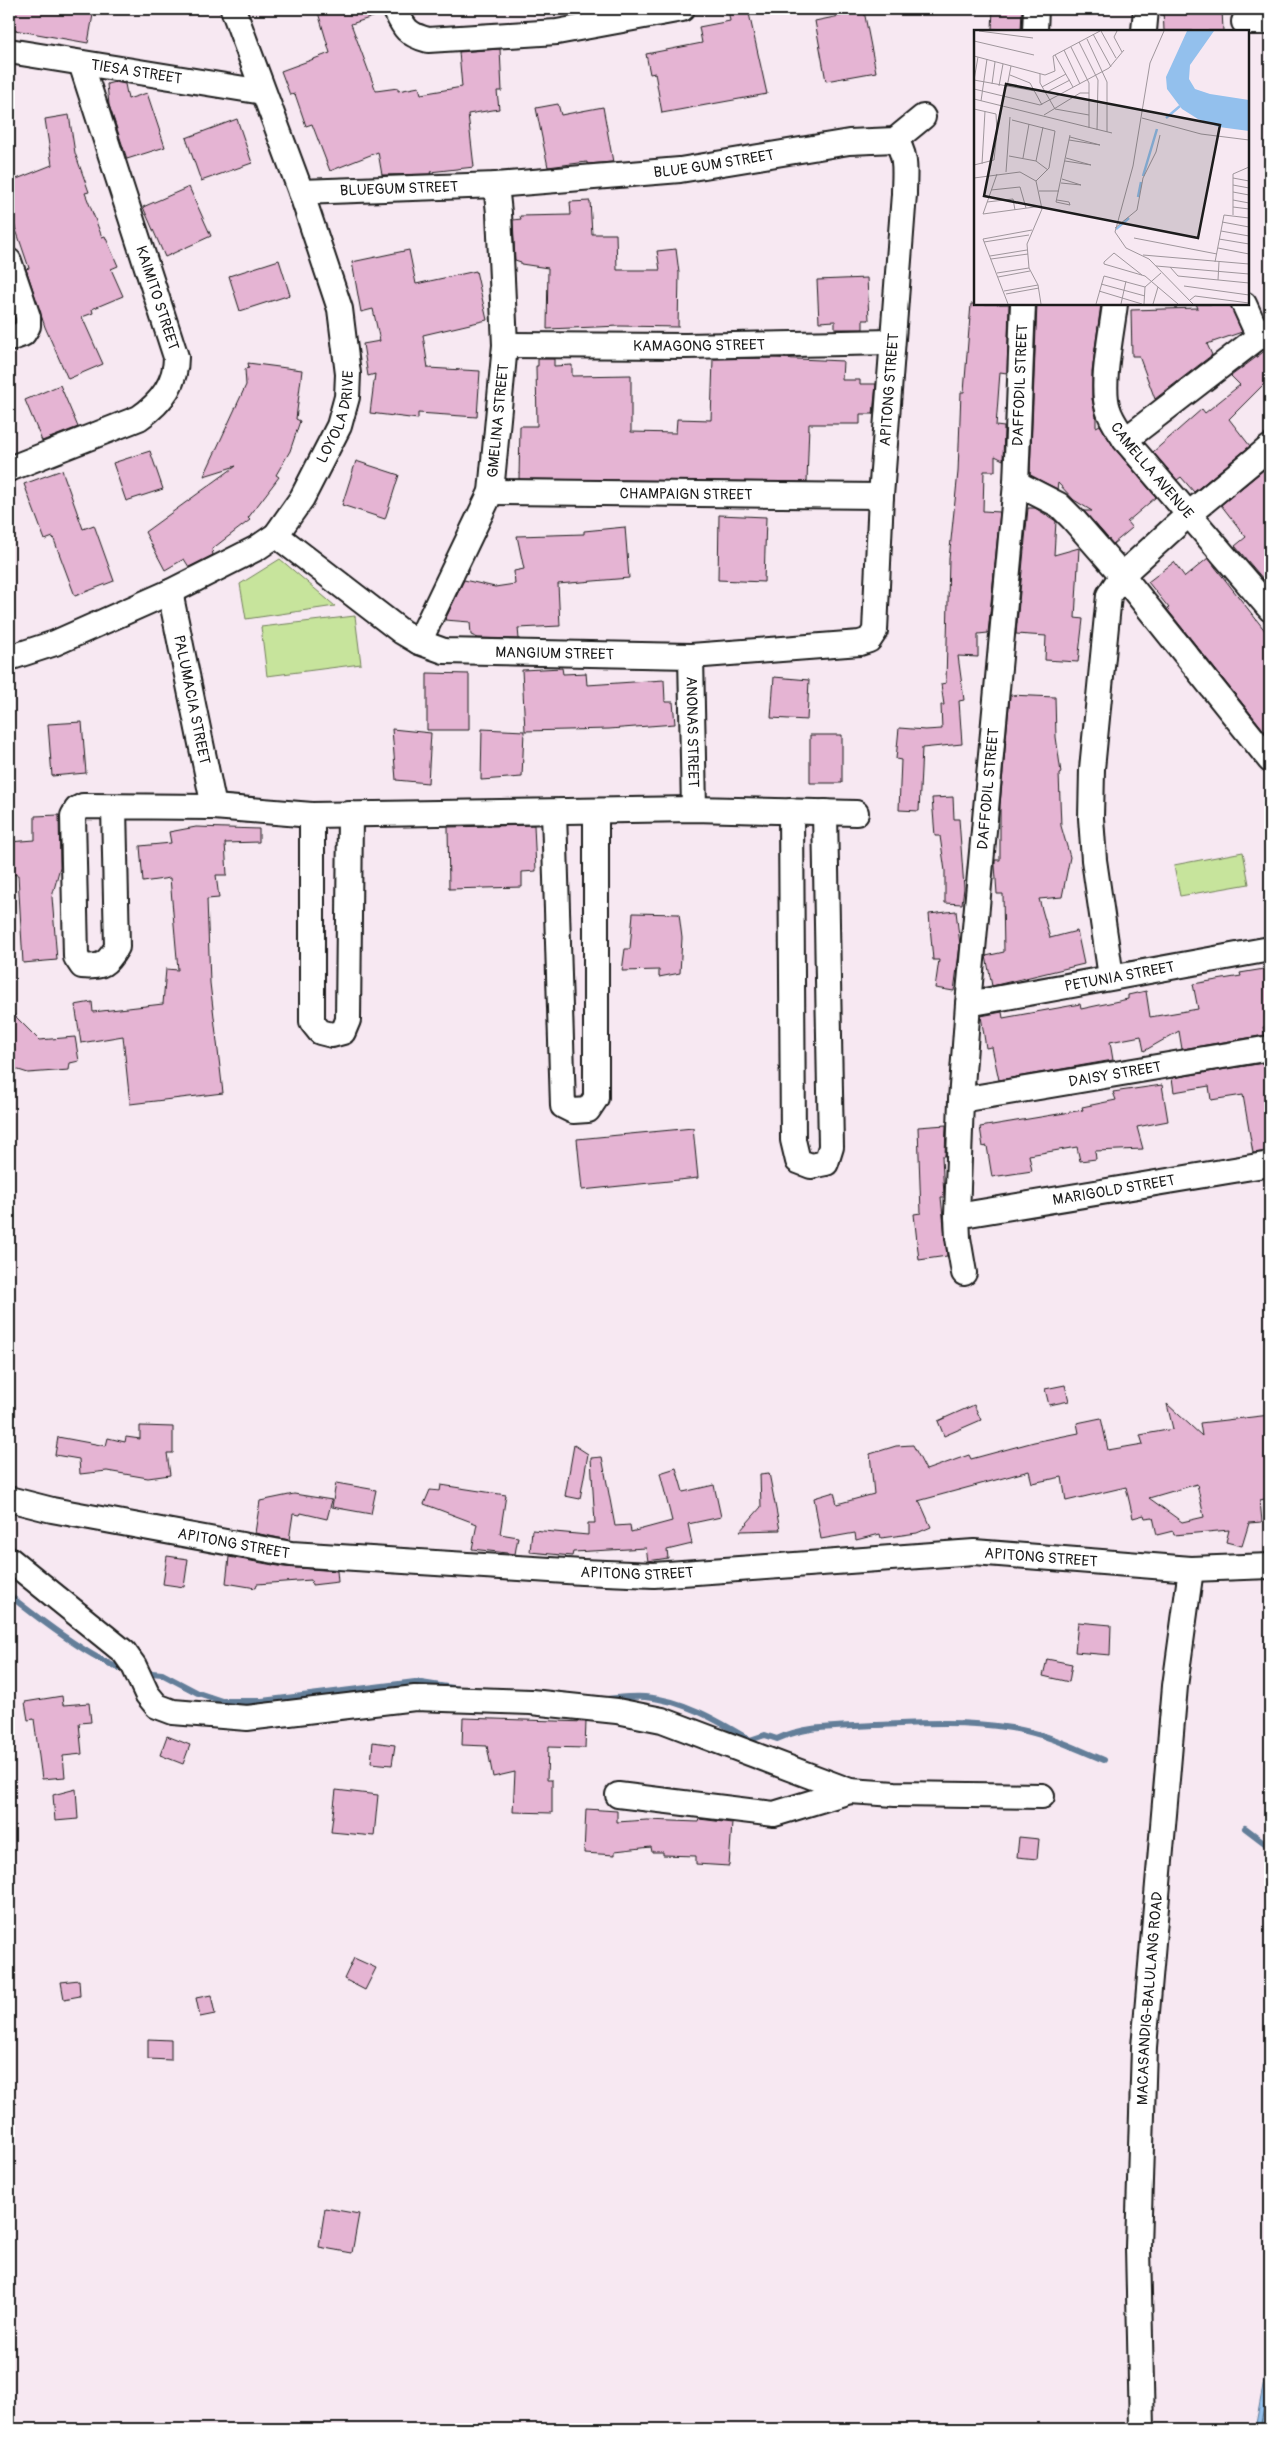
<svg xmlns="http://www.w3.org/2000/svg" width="1279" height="2438" viewBox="0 0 1279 2438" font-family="Pangolin,sans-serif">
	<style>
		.green { fill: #c7e49c; stroke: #72805c }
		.water { fill: #93c0ed; stroke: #637e99 }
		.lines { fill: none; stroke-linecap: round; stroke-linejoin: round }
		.shore { stroke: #4c5e70; stroke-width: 1 }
		.stream { stroke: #637e99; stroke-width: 6 }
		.building { fill: #e5b4d3; stroke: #1c1c1c; fill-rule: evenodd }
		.minor-casing { stroke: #1c1c1c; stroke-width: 28 }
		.minor { stroke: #fff; stroke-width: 24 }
		.labels { text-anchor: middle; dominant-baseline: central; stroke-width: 4; stroke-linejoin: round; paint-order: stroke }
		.street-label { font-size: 15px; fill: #1c1c1c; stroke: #fff }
		.inset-river { fill: none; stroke: #93c0ed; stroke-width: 2.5 }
		.inset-road { fill: none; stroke: #9f969c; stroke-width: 1 }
		.view { fill: #1c1c1c; fill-opacity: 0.15; stroke: #1c1c1c; stroke-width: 2.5 }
		.inset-edge { fill: none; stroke: #1c1c1c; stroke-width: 2.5 }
	</style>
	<rect width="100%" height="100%" fill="#f7e8f2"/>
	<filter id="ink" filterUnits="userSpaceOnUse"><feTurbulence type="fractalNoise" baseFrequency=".02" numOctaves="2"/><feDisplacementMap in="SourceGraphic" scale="10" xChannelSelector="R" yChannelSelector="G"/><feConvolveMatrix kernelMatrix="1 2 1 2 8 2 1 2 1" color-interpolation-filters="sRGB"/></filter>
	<g filter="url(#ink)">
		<path class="green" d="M280,559L335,606L246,619L240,584Z
			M355,616L361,664L267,676L261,627Z
			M1243,852L1249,884L1180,896L1174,865Z"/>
		<path class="water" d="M1270,2349V2429H1255Z"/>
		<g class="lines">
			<path class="shore" d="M1260,2429L1270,2376"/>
			<path class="stream" d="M9,1595C39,1619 92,1660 127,1671
				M142,1672L162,1674L198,1693L222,1701H262L415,1682L466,1690
				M606,1699C618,1698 632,1696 645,1697C683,1700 717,1720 750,1740L765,1735L777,1739C808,1725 841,1727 874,1725C927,1723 982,1719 1034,1733C1058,1739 1081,1751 1104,1760
				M1245,1828L1270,1847"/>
		</g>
		<path class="building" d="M9,9H94L88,43L9,29Z
			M317,9H381L382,14L351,24L376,91L398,88V91L419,87L421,94L462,87L459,52L500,49L502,91H497L499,109L468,114L474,167L430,172L431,174L382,175L378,152L330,171L312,124L306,126L295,94L290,95L281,71L330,53Z
			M728,9H748L767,94L662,113L655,73L650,74L646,54L702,43L699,27L730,21Z
			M993,9H1022L1021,31L992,29Z
			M1163,9H1222L1223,31H1164Z
			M864,11L876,72L826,81L815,21Z
			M115,82L125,84L128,99L147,93L165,147L127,159L109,105L107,84Z
			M558,104L561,115L603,107L613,162L587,164V162L548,167L536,108Z
			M69,115L75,153L89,192L85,193L102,237L105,236L118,266L111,269L123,296L92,309L93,313L82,317L103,364L68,379L45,327L26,269L29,268L9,209V182L52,165L45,119Z
			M237,119L252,163L201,181L186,138Z
			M189,187L211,236L165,257L143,207Z
			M590,201L592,234H616L617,270H660L657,251L676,249L679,273L678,327L620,326L547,329L548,268L521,264V262L515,260L513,220L521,219L520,216L571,215L570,202Z
			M409,250L416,284L476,271L487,320L423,335L428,368L480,371L477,417L418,413V419L370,413L375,374L368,376L363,344L380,341L373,309L361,312L352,262Z
			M279,260L290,295L240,311L229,276Z
			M867,278L869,320H863V329H835V321L819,322L817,280Z
			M971,304H1009L1007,373L1000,372L996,426L1004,427L1003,460L995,456V471H984L983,511L1000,512L988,633L978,634V657L958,656L964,700L959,701L962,744L922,748L919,811L899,810L901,760L896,759L899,728L925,730L942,729L941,705H944L941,684L946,683L949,559L958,472L961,392H964Z
			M1037,304H1101L1092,372V399L1096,417V427L1100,425L1115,449L1156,497L1127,522L1132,528L1113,544L1084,511H1092L1074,500L1058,483L1057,489L1030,475Z
			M1196,304H1230L1242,332L1207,344L1212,355L1155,399L1139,356H1132L1131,310L1198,308Z
			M1270,347V378L1229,419L1250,446L1194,492L1181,477L1177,480L1153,452L1202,409L1205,413L1240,385L1231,376Z
			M775,358L843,361L842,380H860V384H876L873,414H860V424H809L807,482L519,479L520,426H537L536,366H538V359H554V366L572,365V376L631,375V432L676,433L677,419L711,420L713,359Z
			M248,363L302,370L296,419L300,421L290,451L276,475L279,477L248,518L250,520L212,549L213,555L189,567L184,559L165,570L145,532L236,466L204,476L246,385L245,369L249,368Z
			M60,385L78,427L42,441L25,400Z
			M150,451L163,489L126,501L113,463Z
			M356,461L399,475L385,519L342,505Z
			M1266,468L1270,474V587L1235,546L1246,537L1221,505Z
			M62,470L83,529L94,525L114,581L75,596L53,537L45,540L24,484Z
			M1028,508H1035L1056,521L1054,555L1079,548L1075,618L1083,619L1078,662L1045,660L1046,636L1016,634Z
			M719,515L766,517L764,582L718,580Z
			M625,527L629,578L558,584L560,626L518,628L519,639L478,638L471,635L470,622L445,620L464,580L495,587L515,584L514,571L524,569L517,536L584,534V531Z
			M1208,558L1270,637V738L1167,609L1169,608L1148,582L1174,562L1185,577Z
			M562,668L563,674L586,673L587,685L664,680L665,702H673L675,724L609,729L525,731L522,670Z
			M427,673L469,674V730H427Z
			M774,677L809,680L807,720L771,718Z
			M1010,695L1055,697L1056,737L1061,773L1059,774L1061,826L1070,857L1062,897L1039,899L1050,938L1077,931L1084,964L992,986L986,956L1004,952L1003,894H997L995,865V860H1000V805Z
			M82,722L86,773L52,776L48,724Z
			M392,729L431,733L428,783L396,780Z
			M482,729L524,731L522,777L481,780Z
			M810,735H842V783H810Z
			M953,797L954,819H959L964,888L962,904L945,903V871L940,836H935L932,798Z
			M59,815L60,867L52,897L57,960L23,963L18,875L9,874V842L35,840V816Z
			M534,825L536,871L522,872V887L449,889L448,827Z
			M196,827L259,829V842L225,843L227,875H216L219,898L207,899L210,983L223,1093L130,1104L123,1036L81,1043L75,1005L92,1002L93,1012L163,1004L166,969L178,970L170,878L143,882L140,846L171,843L169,832Z
			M956,911L960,945L954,991L935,988L939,960H933L929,914Z
			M633,913L679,914L682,938L680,973L659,977V970L622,971L625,949H630Z
			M1270,968V1026L1263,1027L1265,1035L1182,1049L1179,1031L1144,1051L1141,1036L1110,1042L1113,1060L999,1080L992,1047L986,1048L981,1016L1002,1012L1003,1018L1080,1004L1081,1009L1128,999V995L1146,991L1150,1017L1198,1009L1193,984L1241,976L1240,973Z
			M9,1010L39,1040L75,1037L79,1061L70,1063L69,1070L28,1073L9,1067Z
			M1270,1062V1151L1253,1153L1243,1095L1211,1100L1209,1086L1174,1092L1172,1078Z
			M1162,1085L1168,1121L1137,1127L1143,1149L1095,1151L1096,1159L1080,1161L1077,1147L1029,1155L1032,1171L992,1177L987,1146L983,1147L980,1127L1083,1110L1082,1107L1116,1100L1113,1092Z
			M946,1125L945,1156H942L944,1197H941L947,1256L919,1260L914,1214L921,1213L918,1127Z
			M693,1128L698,1178L582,1190L577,1139Z
			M1065,1385L1069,1401L1049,1405L1045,1389Z
			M1167,1404L1202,1436L1200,1423L1270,1415V1476H1265L1269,1498L1260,1500L1262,1522L1249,1523L1242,1546L1226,1542L1229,1530L1174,1535L1173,1531L1157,1535L1153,1517L1145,1518L1144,1515L1133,1518L1126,1487L1066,1501L1062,1477L1032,1483L1029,1471L918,1501L920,1502L931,1527L917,1533L881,1538L880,1534L856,1540L855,1533L821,1539L814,1498L834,1492L837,1504L874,1494L870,1454L896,1446L913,1445L926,1470L969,1455L971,1459L1034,1442L1079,1433L1077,1423L1101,1418L1108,1450L1143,1444L1140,1435L1173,1429ZM1197,1484L1204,1517L1182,1522L1149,1498Z
			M974,1405L981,1420L944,1436L938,1421Z
			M140,1426L173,1427V1453H167L170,1475L148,1478L107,1471L80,1474L79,1459L55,1455L58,1437L106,1446L108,1438L125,1442L126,1437L140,1439Z
			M574,1445L588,1454L580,1499L565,1496Z
			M602,1457L615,1526L630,1525L631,1532L672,1521L660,1473L676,1468L683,1492L714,1485L721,1517L688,1524L692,1544L667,1550L668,1558L648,1561L646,1548L573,1552L572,1556L530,1552L532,1530L588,1535V1523H595L591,1458Z
			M769,1473L780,1530L740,1531L761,1507L760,1474Z
			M336,1483L376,1490L371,1514L332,1507Z
			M441,1485L506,1495L500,1534L518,1537L515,1554L472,1549L477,1524L424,1504L430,1490L440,1491Z
			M294,1494L332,1500L327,1519L301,1513L300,1515L293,1514L289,1540L255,1533L260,1501Z
			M167,1556L188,1559L184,1587L163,1584Z
			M229,1557L284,1567L337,1571L338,1582L312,1585L311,1580L257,1584L256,1588L226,1583Z
			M1078,1622L1111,1625L1110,1655L1075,1652Z
			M1047,1659L1072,1664L1069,1682L1043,1676Z
			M62,1696L63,1705L89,1703L91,1722L79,1723L82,1754L63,1756L65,1777L42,1779L34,1719L28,1720L25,1702Z
			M463,1718L586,1722L585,1748L548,1747L547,1780H552V1813L513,1812L515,1772L493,1777L487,1746L462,1745Z
			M167,1736L190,1745L183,1764L160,1755Z
			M373,1742L395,1745L392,1765L371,1763Z
			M76,1789L78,1819L55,1821L53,1795Z
			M336,1790L378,1795L374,1836L331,1832Z
			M586,1809L617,1811V1822L647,1820L698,1822L699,1819L732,1823L729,1866L696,1864V1856L663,1855V1852H652L651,1847L615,1851V1855L584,1853Z
			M1019,1837L1039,1839L1037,1859L1017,1857Z
			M354,1958L376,1968L365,1990L344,1979Z
			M79,1980L80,1996L64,1999L61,1982Z
			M211,1995L215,2014L200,2017L196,1998Z
			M148,2039L171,2040V2060L148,2059Z
			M325,2208L359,2214L352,2253L319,2247Z"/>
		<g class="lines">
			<g class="minor-casing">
				<g id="minor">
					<path d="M395,9C404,28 406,34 428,40L557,32L682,9"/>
					<path d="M1244,22H1270"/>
					<path d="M1035,31L1036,9"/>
					<path d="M1144,31L1146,9"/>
					<path id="s1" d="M9,51L263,92"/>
					<path id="s2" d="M301,192L496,185L680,170L849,142L895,140L923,117"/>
					<path d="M9,261L28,317V326L23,334L9,339"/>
					<path id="s3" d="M1115,304C1112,331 1100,385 1108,409C1111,420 1119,430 1125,440L1270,609"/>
					<path d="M1244,304L1259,337"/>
					<path id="s4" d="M505,345L686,346L892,342"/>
					<path d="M1125,440L1270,328"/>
					<path d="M9,469L139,418C161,403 176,384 176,357L81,63"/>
					<path d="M1016,483L1059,505L1073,519L1122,575L1270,760"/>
					<path id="s5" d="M491,492L881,496"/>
					<path id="s6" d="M276,535L402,632L419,642L444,651L691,656L860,643L869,640L875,631L881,496L904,194C904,175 908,155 895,140"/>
					<path id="s7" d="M170,592L214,807"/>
					<path id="s8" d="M419,642L491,492L505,345L499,213L496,185"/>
					<path id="s9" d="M691,656L694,809"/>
					<path id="s10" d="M9,658L55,643L170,592L257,548L276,535L302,498L339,426L347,397L348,374L340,309L301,192L233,9"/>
					<path d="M114,807L117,947C107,964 102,968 82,966L76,957L73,816L77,809L83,806L214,807L312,815L694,809L856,813"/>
					<path d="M791,811L793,1140L798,1161L811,1166L826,1163L831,1147L825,812"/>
					<path d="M554,812L563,1106L573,1111L588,1110L596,1098V811"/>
					<path d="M312,815V1022L320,1032L332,1035L343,1032L348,1020L350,814"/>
					<path d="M1111,977L1094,860L1091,818L1092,769L1109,595L1122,575L1189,514L1270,447"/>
					<path id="s11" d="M968,1004L1270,949"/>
					<path id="s12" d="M961,1100L1270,1048"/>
					<path id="s13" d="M957,1216L1270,1164"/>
					<path id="s14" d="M964,1273L958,1238L957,1216L961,1100L968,1004L1016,483L1023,304"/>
					<path id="s15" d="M9,1499L52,1510L291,1554L582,1572L654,1575L974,1552L1191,1569L1270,1566"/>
					<path d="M9,1559L124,1652L134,1666L147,1694L157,1706L173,1712L247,1718L415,1698L531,1702L617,1711L662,1720L850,1791L895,1794L1042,1796"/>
					<path d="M618,1795L774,1814L850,1791"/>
					<path id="s16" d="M1142,2429L1138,2247L1144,2047L1175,1686L1191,1569"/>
				</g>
			</g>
			<use href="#minor" class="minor"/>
		</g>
	</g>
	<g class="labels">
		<g class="street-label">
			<text stroke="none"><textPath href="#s1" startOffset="129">TIESA STREET</textPath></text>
			<text stroke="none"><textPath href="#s2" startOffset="414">BLUE GUM STREET</textPath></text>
			<text stroke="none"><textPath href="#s2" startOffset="98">BLUEGUM STREET</textPath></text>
			<text transform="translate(157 298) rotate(72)">KAIMITO STREET</text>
			<text stroke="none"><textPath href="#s4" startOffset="194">KAMAGONG STREET</textPath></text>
			<text stroke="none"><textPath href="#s14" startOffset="891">DAFFODIL STREET</textPath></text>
			<text stroke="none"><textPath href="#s6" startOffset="884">APITONG STREET</textPath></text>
			<text stroke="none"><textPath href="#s10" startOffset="429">LOYOLA DRIVE</textPath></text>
			<text stroke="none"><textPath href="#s8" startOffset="238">GMELINA STREET</textPath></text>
			<text stroke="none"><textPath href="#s3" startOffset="182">CAMELLA AVENUE</textPath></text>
			<text stroke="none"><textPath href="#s5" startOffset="195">CHAMPAIGN STREET</textPath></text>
			<text stroke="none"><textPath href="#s6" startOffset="316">MANGIUM STREET</textPath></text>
			<text stroke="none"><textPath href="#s7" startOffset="110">PALUMACIA STREET</textPath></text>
			<text stroke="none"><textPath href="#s9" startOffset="76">ANONAS STREET</textPath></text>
			<text stroke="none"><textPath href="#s14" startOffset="486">DAFFODIL STREET</textPath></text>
			<text stroke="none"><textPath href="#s11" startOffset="154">PETUNIA STREET</textPath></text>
			<text stroke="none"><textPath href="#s12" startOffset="156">DAISY STREET</textPath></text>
			<text stroke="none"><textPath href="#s13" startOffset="159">MARIGOLD STREET</textPath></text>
			<text stroke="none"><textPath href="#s15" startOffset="229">APITONG STREET</textPath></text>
			<text stroke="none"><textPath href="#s15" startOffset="1039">APITONG STREET</textPath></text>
			<text stroke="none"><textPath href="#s15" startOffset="634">APITONG STREET</textPath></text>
			<text stroke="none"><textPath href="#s16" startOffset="431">MACASANDIG-BALULANG ROAD</textPath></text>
		</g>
	</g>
	<g transform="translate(974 30)">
		<rect width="275" height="275" fill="#f7e8f2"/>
		<path d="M213,1H240L216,35L215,49L221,59L236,64L275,70V101L245,97L224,89L208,79L193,59L192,47Z" fill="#93c0ed"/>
		<path class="inset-river" d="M192,88L206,76M169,146L183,99M164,167L167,152M142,199L155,188"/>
		<path class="inset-road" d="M5,1L59,8M127,1L142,28M143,1L140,7L148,22M190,1L176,33L159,136L141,202L152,218L175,229L219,274M119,4L137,37M113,9L133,52V102M0,11L60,25M105,12L124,50L123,100M97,17L115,53V98M90,20L106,54M81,25L99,57M0,26L71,45L81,41L79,26L126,1M66,44V53L81,79L115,85M36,45L56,53L68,75M0,50L61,61M0,50L4,27M18,54L21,32M25,56L29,34M33,57L37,36M68,57L92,44M0,59L66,75L135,38L150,20M71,63L96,50M0,69L138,103M7,71L13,29M0,79L22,84L23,102L20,130L0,135M70,85L106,63H115M168,88L227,104L275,110M38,90L81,101L75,138L62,151M95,110L126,115L96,107M35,126L62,131L74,140M49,128L55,94M62,131L69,97M91,131L117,135L92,128M8,134L11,81M32,142L36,87M23,144L9,184L68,176M0,148L46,142L62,151L68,179L53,214L55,238L64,255L67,274M259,148L275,151M87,153L107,155L88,149M259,155L275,158M17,160L46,157L52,178M65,161H85M259,162L275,165M83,170L95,172L96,175L82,172L96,105M259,170L275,173M13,172L39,169L41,180M259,177L275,179M259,185V144L275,137M248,192L275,197M141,198L163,180L169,148L182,122L186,105M247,201L275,206M160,208L243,224M245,209L275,214M10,212L55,205M244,218L275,224M169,225L275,234M16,226L53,220M17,229L54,224M241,232L250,185L275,188M182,236L275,244M196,237L204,246L275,253M23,243L55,238M168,245L140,223L130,232V234L171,246L204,274M24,247L56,241M244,250L245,232M127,254L171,266M210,256L275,265M30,261L64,255M125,261L168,274M32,264L65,258M216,270L221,266L275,273M34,274L9,209L58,200M122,274L130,246L171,257M147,274L152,251M170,274L171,257L187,243M179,274L184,257"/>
		<path class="view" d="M32,54L246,95L224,208L10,166Z"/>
		<rect width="275" height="275" class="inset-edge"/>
	</g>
	<rect width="1279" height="2438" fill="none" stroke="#fff" stroke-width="30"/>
	<rect x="15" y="15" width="1249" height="2408" fill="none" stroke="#1c1c1c" stroke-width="2" filter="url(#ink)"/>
</svg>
